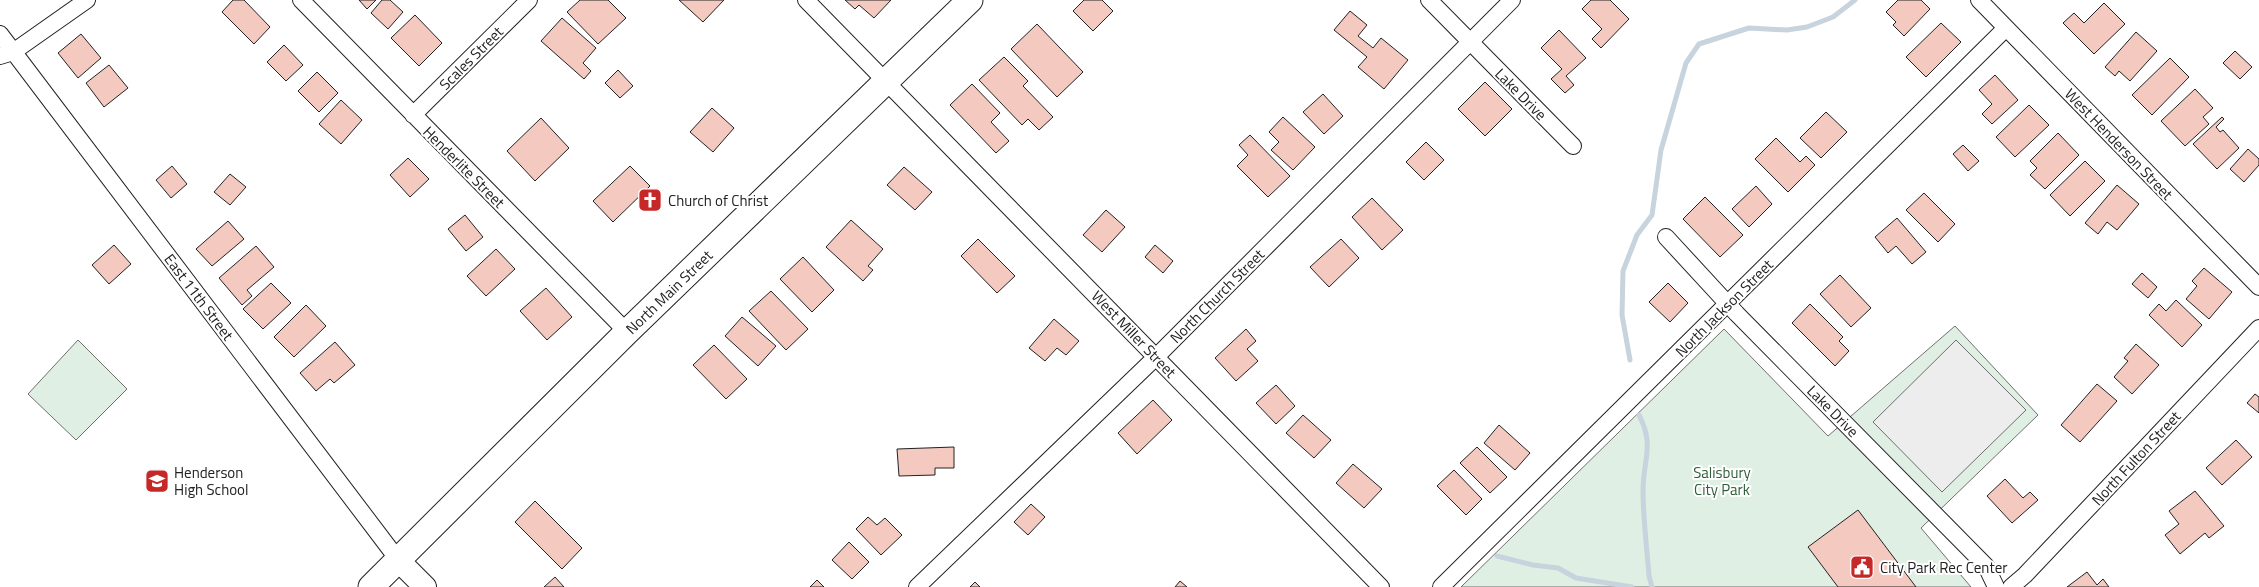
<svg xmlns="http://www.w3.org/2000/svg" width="2259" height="587" viewBox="0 0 2259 587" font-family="'Titillium Web',sans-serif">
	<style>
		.green { fill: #e0efe3; stroke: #6f6f6f }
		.parking { fill: #ededed; stroke: #6f6f6f }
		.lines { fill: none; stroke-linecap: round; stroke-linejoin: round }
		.stream { stroke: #c7d3dd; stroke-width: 5 }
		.building { fill: #f3c9c0; stroke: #222 }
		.street-casing { stroke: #222; stroke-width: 18 }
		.secondary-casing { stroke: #222; stroke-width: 24 }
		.primary-casing { stroke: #222; stroke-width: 27 }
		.street { stroke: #fff; stroke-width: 16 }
		.secondary { stroke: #fff; stroke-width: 22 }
		.primary { stroke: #fff; stroke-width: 25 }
		.labels { text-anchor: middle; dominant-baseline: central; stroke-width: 4; stroke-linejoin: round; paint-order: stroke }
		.street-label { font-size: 15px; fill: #222; stroke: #fff }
		.poi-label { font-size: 15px; fill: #222; stroke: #fff; text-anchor: start }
		.park-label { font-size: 15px; fill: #2f5e38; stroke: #fff }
	</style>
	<rect width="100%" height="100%" fill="#fff"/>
	<path class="green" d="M1955,326L2038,415L1921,528L1971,587H1461L1724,329L1828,436Z
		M78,340L127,389L76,440L28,394Z"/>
	<path class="parking" d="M1956,340L2026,410L1942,492L1873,422Z"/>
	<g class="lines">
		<path class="stream" d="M1630,360L1622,315L1623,271L1637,235L1652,215L1661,150L1686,63L1699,44L1749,28L1787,30L1807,27L1833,17L1855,0
			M1639,415C1655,446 1643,459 1643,491C1643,519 1647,548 1649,576L1652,587
			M1497,556L1533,565L1558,568L1576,578L1632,587"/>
	</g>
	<path class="building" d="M233,0H244L270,27L254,44L222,12Z
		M359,0H376L367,9Z
		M382,0H390L403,12L388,29L371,13Z
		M580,0H608L626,18L598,44L567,12Z
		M679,0H724L703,22Z
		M845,0H891L874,18L859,5L855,9Z
		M1084,0H1102L1113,11L1093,31L1073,11Z
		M1591,0H1610L1629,19L1601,48L1592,39L1602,29L1582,9Z
		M1898,0H1921L1930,9L1904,36L1893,25L1896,22L1886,12Z
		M2104,3L2125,24L2094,54L2063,23L2074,13L2084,23Z
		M1350,11L1367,25L1358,36L1373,48L1381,38L1408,60L1384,89L1358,67L1367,57L1334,30Z
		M415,15L442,43L419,66L391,38Z
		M562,18L596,48L583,63L591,71L584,79L541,41Z
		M1941,23L1961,42L1926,77L1906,57Z
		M1037,24L1083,72L1057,97L1011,49Z
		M1559,30L1586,58L1566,76L1574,85L1565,93L1551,79L1562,69L1541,48Z
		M2136,32L2157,51L2130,81L2119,71L2115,76L2105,67Z
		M81,34L101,58L78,78L58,53Z
		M284,45L303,65L286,81L267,62Z
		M2235,51L2252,67L2240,79L2223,63Z
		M1004,57L1028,81L1023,86L1053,117L1039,130L1028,119L1022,125L979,80Z
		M2170,58L2189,77L2152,115L2132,95Z
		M109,65L128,88L104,107L86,83Z
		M618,70L633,86L620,98L605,83Z
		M317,72L338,93L319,112L298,91Z
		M1995,75L2018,100L1992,124L1982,114L1992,104L1979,90Z
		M1485,82L1512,109L1485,136L1458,109Z
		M972,84L1000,113L991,122L1009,141L996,153L950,105Z
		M2195,89L2213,108L2203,117L2209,124L2185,146L2161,121Z
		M1323,94L1343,116L1324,134L1303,112Z
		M341,100L362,120L341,144L319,124Z
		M2029,105L2049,125L2015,157L1996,137Z
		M712,108L734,128L713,152L690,132Z
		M1826,112L1847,132L1821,158L1800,138Z
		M1283,117L1315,147L1293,170L1271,150L1279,142L1269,132Z
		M2222,117L2224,119L2216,127L2220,132L2223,130L2239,148L2217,169L2193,144Z
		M541,118L569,148L535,181L507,151Z
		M2058,133L2079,155L2045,189L2030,175L2037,168L2030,161Z
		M1250,135L1290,176L1268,197L1237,166L1248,155L1239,145Z
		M1776,138L1800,162L1806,156L1815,165L1788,192L1755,159Z
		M1426,142L1444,160L1424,180L1406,162Z
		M1963,145L1979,161L1968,171L1953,154Z
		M2248,149L2259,159V165L2244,182L2230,169Z
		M408,158L429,179L410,197L390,175Z
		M2085,161L2105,181L2070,216L2050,195Z
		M172,166L187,184L171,198L156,180Z
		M630,166L650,186L613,222L593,201Z
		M904,167L932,192L915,210L887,185Z
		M230,174L246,187L230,205L214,192Z
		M2117,185L2139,204L2117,230L2107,222L2098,234L2085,223Z
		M1756,186L1772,204L1749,227L1732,209Z
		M1924,193L1955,224L1938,242L1906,210Z
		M1705,197L1743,235L1720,257L1683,219Z
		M1372,198L1403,230L1382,250L1352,217Z
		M1106,210L1125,227L1102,252L1083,235Z
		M465,215L483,237L466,251L448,229Z
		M1897,218L1926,252L1912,264L1896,246L1888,253L1875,237Z
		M851,220L883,249L868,266L873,270L863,281L826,247Z
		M228,221L244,239L212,266L196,249Z
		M978,239L1015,276L997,293L961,256Z
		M1341,239L1359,258L1329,287L1310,267Z
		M114,245L131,264L109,284L92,265Z
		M1155,245L1173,261L1163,273L1145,257Z
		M256,246L274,267L247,290L252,296L242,305L219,278Z
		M496,249L515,269L486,296L467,276Z
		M803,257L834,290L812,312L780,279Z
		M2204,268L2232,292L2209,319L2186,299L2197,286L2192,281Z
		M2142,273L2157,287L2148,298L2132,284Z
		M1840,275L1871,308L1851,327L1820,294Z
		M271,283L291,303L263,329L243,309Z
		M1668,283L1688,303L1670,322L1649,302Z
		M546,288L572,317L547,340L520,311Z
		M771,291L808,329L786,350L749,311Z
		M2176,300L2202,325L2182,347L2149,315L2159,304L2166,311Z
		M1810,304L1843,337L1839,341L1849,351L1835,366L1792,323Z
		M306,305L326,326L294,357L274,337Z
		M742,317L776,346L758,366L725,336Z
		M1054,319L1079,341L1066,355L1057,348L1045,361L1029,348Z
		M1246,329L1256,341L1247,349L1258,361L1236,381L1215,358Z
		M335,342L355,365L334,383L330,379L316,391L300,373Z
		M2136,344L2159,365L2132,394L2114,377L2128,361L2124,358Z
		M714,345L747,379L726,399L693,365Z
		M2097,384L2117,401L2080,442L2061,425Z
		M1276,385L1295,406L1276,424L1256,403Z
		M2255,394L2259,397V413L2247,403Z
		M1153,400L1172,420L1137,454L1118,433Z
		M1303,415L1331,440L1314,458L1286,433Z
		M1499,425L1530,453L1515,470L1484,443Z
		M2236,440L2252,457L2222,485L2206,468Z
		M954,447V468H935V475L899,476L897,449Z
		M1477,447L1507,477L1490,493L1460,463Z
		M1353,464L1382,489L1364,508L1336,483Z
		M1454,470L1482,499L1466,515L1437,486Z
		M2005,479L2023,498L2030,492L2038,500L2012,523L1987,496Z
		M2195,491L2224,526L2209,538L2205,533L2180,554L2165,535L2179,524L2169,511Z
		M535,501L582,548L562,569L515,522Z
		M1031,504L1045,517L1028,535L1014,522Z
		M1858,510L1916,587H1838L1808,547Z
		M868,517L877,525L885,518L902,535L881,555L856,529Z
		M849,542L869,562L852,579L832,560Z
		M2087,572L2097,585L2103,579L2109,587H2067Z
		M555,577L564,587H544Z
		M817,580L824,587H810Z
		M1180,581L1187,587H1175Z
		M975,582L980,587H970Z"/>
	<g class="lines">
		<g class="street-casing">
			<path id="street" d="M301,0L627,332
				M806,0L1381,587
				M1429,0L1573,146
				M1979,0L2259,287
				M0,34L399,561
				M0,56L13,52L87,0
				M413,115L529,0
				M1666,237L1737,314L1986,566L1996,587
				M917,587L1156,357L1512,0
				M1441,587L2006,28
				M2011,587L2025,575L2259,328"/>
		</g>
		<g class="secondary-casing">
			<path id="secondary" d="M399,561L425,587"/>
		</g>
		<g class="primary-casing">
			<path id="primary" d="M371,587L627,332L970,0"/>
		</g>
		<use href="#street" class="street"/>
		<use href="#secondary" class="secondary"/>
		<use href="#primary" class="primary"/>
	</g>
	<defs>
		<g id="church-square" transform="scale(1.25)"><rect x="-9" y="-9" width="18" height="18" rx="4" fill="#c62828" stroke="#fff"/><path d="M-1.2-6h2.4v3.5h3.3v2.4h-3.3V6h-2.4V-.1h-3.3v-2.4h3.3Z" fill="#fff"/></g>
		<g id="school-square" transform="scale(1.25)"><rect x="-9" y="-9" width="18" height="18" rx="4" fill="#c62828" stroke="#fff"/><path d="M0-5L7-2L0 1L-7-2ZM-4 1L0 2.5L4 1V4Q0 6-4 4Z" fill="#fff"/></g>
		<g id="civic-square" transform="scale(1.25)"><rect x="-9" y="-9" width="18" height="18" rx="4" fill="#c62828" stroke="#fff"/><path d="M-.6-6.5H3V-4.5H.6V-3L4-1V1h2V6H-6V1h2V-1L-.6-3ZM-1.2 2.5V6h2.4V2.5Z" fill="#fff"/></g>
	</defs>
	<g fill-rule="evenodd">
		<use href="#church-square" x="650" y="200"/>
		<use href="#school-square" x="157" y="481"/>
		<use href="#civic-square" x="1862" y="567"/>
	</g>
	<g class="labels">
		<g class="street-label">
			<text transform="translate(471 58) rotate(-45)">Scales Street</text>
			<text transform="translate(1521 94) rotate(45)">Lake Drive</text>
			<text transform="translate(2119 144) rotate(46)">West Henderson Street</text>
			<text transform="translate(464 167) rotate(45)">Henderlite Street</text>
			<text transform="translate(669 292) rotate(-44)">North Main Street</text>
			<text transform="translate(1217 296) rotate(-45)">North Church Street</text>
			<text transform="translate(199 297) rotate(53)">East 11th Street</text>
			<text transform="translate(1724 308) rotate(-45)">North Jackson Street</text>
			<text transform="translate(1134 334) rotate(46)">West Miller Street</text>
			<text transform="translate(1833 411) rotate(45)">Lake Drive</text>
			<text transform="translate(2136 458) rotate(-47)">North Fulton Street</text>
		</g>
		<g class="poi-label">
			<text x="668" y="200">Church of Christ</text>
			<text x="174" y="472">Henderson<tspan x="174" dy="17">High School</tspan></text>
			<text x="1880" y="567">City Park Rec Center</text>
		</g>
		<g class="park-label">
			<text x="1722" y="472">Salisbury<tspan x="1722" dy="17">City Park</tspan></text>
		</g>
	</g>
</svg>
